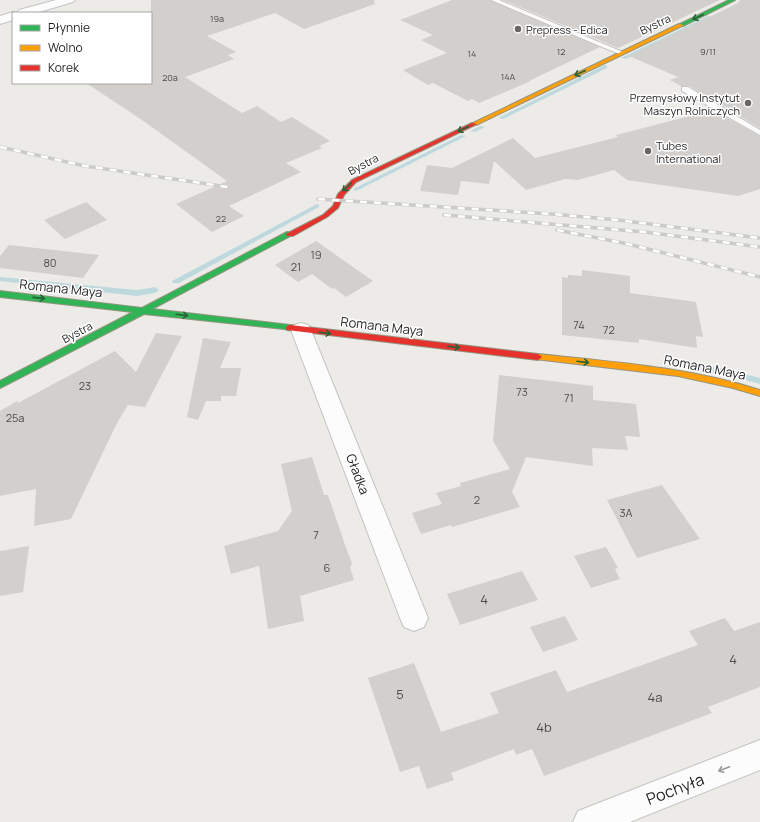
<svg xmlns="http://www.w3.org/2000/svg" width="760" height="822" viewBox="0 0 760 822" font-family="Manrope,sans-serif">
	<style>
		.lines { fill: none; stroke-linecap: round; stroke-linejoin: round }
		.stream { fill: #bed9de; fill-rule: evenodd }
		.building { fill: #d2cfcd }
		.lane-casing { stroke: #c4c3c2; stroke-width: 2 }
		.street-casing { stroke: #c4c3c2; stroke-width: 2 }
		.fast-casing { stroke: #959581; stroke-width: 2 }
		.slow-casing { stroke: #959581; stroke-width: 2 }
		.jam-casing { stroke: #959581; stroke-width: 2 }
		.lane { fill: #fcfcfc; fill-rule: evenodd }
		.street { fill: #fcfcfc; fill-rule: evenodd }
		.fast { fill: #30b455; fill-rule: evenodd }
		.slow { fill: #ff9f0a; fill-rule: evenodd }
		.jam { fill: #e5322d; fill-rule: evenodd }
		.rail-casing { stroke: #cbcbca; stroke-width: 3.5 }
		.rail { stroke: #fff; stroke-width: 2.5; stroke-dasharray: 7; stroke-linecap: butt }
		.oneway { stroke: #276237 }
		.oneway2 { stroke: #999 }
		.poi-dot { fill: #676665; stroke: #fff; stroke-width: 1.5 }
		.labels { text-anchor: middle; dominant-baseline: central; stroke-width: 3; stroke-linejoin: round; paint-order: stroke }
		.far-number-label { font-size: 9px; fill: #4c4b4a }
		.far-street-label { font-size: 11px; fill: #1f1f1f; stroke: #fff }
		.far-poi-label { font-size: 11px; fill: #1f1f1f; stroke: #fff; text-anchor: start }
		.number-label { font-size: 11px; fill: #4c4b4a }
		.street-label { font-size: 13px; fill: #1f1f1f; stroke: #fff }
		.near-number-label { font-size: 13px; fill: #4c4b4a }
		.near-street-label { font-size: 16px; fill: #1f1f1f; stroke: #fff }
	</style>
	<rect width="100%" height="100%" fill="#edebe8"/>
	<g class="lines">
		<path class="stream" d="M708,16L712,17L626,59L621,58Z
			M605,65L607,66V68L503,119L498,118Z
			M480,126L485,127L475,132L470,131Z
			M461,135L466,136L356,191L353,189Z
			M317,204L319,205V207L179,283H173L172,281Z
			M0,277L137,290L155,287L159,290L155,293L137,296L0,281Z
			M682,361L730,370L760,378V384L730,376L679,366L678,364L679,362Z"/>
	</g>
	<path class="building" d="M151,0H374L375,4L304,29L275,13L207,36L236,52L228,55L234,59L185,77L242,113L257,106L281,122L292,117L330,141L319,146L322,148L286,163L301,172L229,206L244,216L212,232L176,204L227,181L142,120L86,83H151Z
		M452,0H490L600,47L529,81H531L479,103L472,99L468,101L433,83L428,85L403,70L447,53L421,40L433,35L400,20Z
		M503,0H720L618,48Z
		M740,0H760V128L689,86H681L670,80L678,77L629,56L738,3Z
		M713,110L760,136V189L738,196L627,180L614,170L578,180L565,179L526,190L494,161L489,184L461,181L458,195L420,191L427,165L452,168L513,138L535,158L618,137L616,135Z
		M86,202L107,220L65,239L44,220Z
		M316,241L373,281L346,297L334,288L332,289L312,274L298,282L275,265Z
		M9,245L99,255L83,278L0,268V256Z
		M582,270L630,276V293L696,302L703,337L696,336L697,348L639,339V343L562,335V277L568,278V275L582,276Z
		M156,333L182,336L145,407L128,405L117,423L71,519L34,526L36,489L0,496V411L17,401L18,403L115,351L136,372Z
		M203,338L231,342L220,368H241L236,396H221V401H206L198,420L187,417Z
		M499,375L593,386V400L636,404L640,437L625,436L628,450L592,448L593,466L526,457L512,492L520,507L452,527L451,525L421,534L412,513L442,504L436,493L461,486L460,483L510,469L493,441Z
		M312,457L324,495H328L344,542L352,564L350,567L354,580L300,596L304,621L268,629L259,566L231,574L224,546L278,531L292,511L281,464Z
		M662,485L700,539L637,558L607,500Z
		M29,546L23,592L0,596V551Z
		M606,547L618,568L615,569L620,579L591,588L574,556Z
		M522,571L538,600L460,625L447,594Z
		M565,616L578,640L543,652L530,627Z
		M725,618L734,631L760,622V687L708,707L712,713L544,776L532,749L516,755L514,749L451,773L454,780L427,789L419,766L400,772L368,678L414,663L441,732L499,713L490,693L556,670L567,692L698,645L689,631Z"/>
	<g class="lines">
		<g class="lane-casing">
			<path id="lane" d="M491,0H499L625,53L623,54H619Z
				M682,87H688L760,130V135L682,91Z"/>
		</g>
		<g class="street-casing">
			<path id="street" d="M56,0H75L73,2L36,13H17L19,10Z
				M13,12L15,13H13V20L0,24V16Z
				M301,323L308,325L311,330L428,618L424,627L414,631L404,627L400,618L291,330L294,325Z
				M760,740V770L630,822H573L578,811Z"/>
		</g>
		<g class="fast-casing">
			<path id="fast" d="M729,0H735L683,26L678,25Z
				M287,232H293L294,234L152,309L290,325L293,326L294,328L293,330L144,314L0,388V381L133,312L0,297V291L142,308Z"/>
		</g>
		<g class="slow-casing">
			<path id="slow" d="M679,24L684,25L476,125L471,124Z
				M538,354C613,362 687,367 760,390V396L733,388L678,376L535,359L534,357L535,355Z"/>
		</g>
		<g class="jam-casing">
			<path id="jam" d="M472,123L477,124L356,182L344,195L338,208L327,217L293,236H287L286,234L323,215L333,206L338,194L352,180Z
				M290,325L538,354L542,357L538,360L287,330L286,328L287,326Z"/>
		</g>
		<use href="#lane" class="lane"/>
		<use href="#street" class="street"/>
		<use href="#fast" class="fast"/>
		<use href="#slow" class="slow"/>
		<use href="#jam" class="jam"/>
		<g class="rail-casing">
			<path id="rail" d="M0,147L85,166L228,187
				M318,199L552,214L618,220L760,238
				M444,215L645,232L760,247
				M557,230L628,244L760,277"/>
		</g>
		<use href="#rail" class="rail"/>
	</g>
	<defs><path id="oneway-shaft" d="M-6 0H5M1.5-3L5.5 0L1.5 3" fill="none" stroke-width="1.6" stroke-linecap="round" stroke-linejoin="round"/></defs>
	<g class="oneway">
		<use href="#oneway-shaft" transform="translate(698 17) rotate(155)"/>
		<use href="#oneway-shaft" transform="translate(580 73) rotate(155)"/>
		<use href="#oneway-shaft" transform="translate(463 129) rotate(155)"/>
		<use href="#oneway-shaft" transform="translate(347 187) rotate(136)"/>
		<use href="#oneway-shaft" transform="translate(39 298) rotate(6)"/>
		<use href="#oneway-shaft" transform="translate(182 315) rotate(7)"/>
		<use href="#oneway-shaft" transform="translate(325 333) rotate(7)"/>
		<use href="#oneway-shaft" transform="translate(454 347) rotate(7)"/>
		<use href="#oneway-shaft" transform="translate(583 362) rotate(7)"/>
	</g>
	<use class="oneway2" href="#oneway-shaft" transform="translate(724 769) rotate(159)"/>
	<g class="poi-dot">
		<circle cx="518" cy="29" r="4"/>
		<circle cx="748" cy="103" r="4"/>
		<circle cx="648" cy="151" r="4"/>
	</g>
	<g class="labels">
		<g class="far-number-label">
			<text x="217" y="18">19a</text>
			<text x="561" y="51">12</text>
			<text x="708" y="51">9/11</text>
			<text x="472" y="53">14</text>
			<text x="508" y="76">14A</text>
			<text x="170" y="77">20a</text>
			<text x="221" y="218">22</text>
		</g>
		<g class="far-street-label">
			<text transform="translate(655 24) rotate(-25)">Bystra</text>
			<text transform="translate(363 164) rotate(-28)">Bystra</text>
			<text transform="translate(77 332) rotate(-28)">Bystra</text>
		</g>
		<g class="far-poi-label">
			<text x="526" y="29">Prepress - Edica</text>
			<text x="740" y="97" text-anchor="end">Przemysłowy Instytut<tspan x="740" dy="13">Maszyn Rolniczych</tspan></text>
			<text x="656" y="145">Tubes<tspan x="656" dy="13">International</tspan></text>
		</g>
		<g class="number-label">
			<text x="316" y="254">19</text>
			<text x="50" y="262">80</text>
			<text x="296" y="266">21</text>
			<text x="579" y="324">74</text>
			<text x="609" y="329">72</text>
			<text x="85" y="385">23</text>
			<text x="522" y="391">73</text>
			<text x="569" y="397">71</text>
			<text x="15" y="417">25a</text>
			<text x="477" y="499">2</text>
			<text x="626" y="512">3A</text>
			<text x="316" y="534">7</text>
			<text x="327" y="567">6</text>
		</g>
		<g class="street-label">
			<text transform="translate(61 288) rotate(6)">Romana Maya</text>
			<text transform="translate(382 326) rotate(7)">Romana Maya</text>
			<text transform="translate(705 367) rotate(11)">Romana Maya</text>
			<text transform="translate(358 474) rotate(69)">Gładka</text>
		</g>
		<g class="near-number-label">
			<text x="484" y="599">4</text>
			<text x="733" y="659">4</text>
			<text x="400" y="694">5</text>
			<text x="655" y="697">4a</text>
			<text x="544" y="727">4b</text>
		</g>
		<g class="near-street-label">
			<text transform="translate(675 789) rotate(-21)">Pochyła</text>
		</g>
	</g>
	<rect x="12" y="12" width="140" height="72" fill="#ffffff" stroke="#a5a5a5"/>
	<rect x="20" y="25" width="20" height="6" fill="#30b455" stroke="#a5a5a5"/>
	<text x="48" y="32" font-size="12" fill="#1f1f1f">Płynnie</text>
	<rect x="20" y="45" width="20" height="6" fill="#ff9f0a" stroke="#a5a5a5"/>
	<text x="48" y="52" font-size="12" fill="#1f1f1f">Wolno</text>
	<rect x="20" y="65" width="20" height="6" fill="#e5322d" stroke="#a5a5a5"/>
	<text x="48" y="72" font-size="12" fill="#1f1f1f">Korek</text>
</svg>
